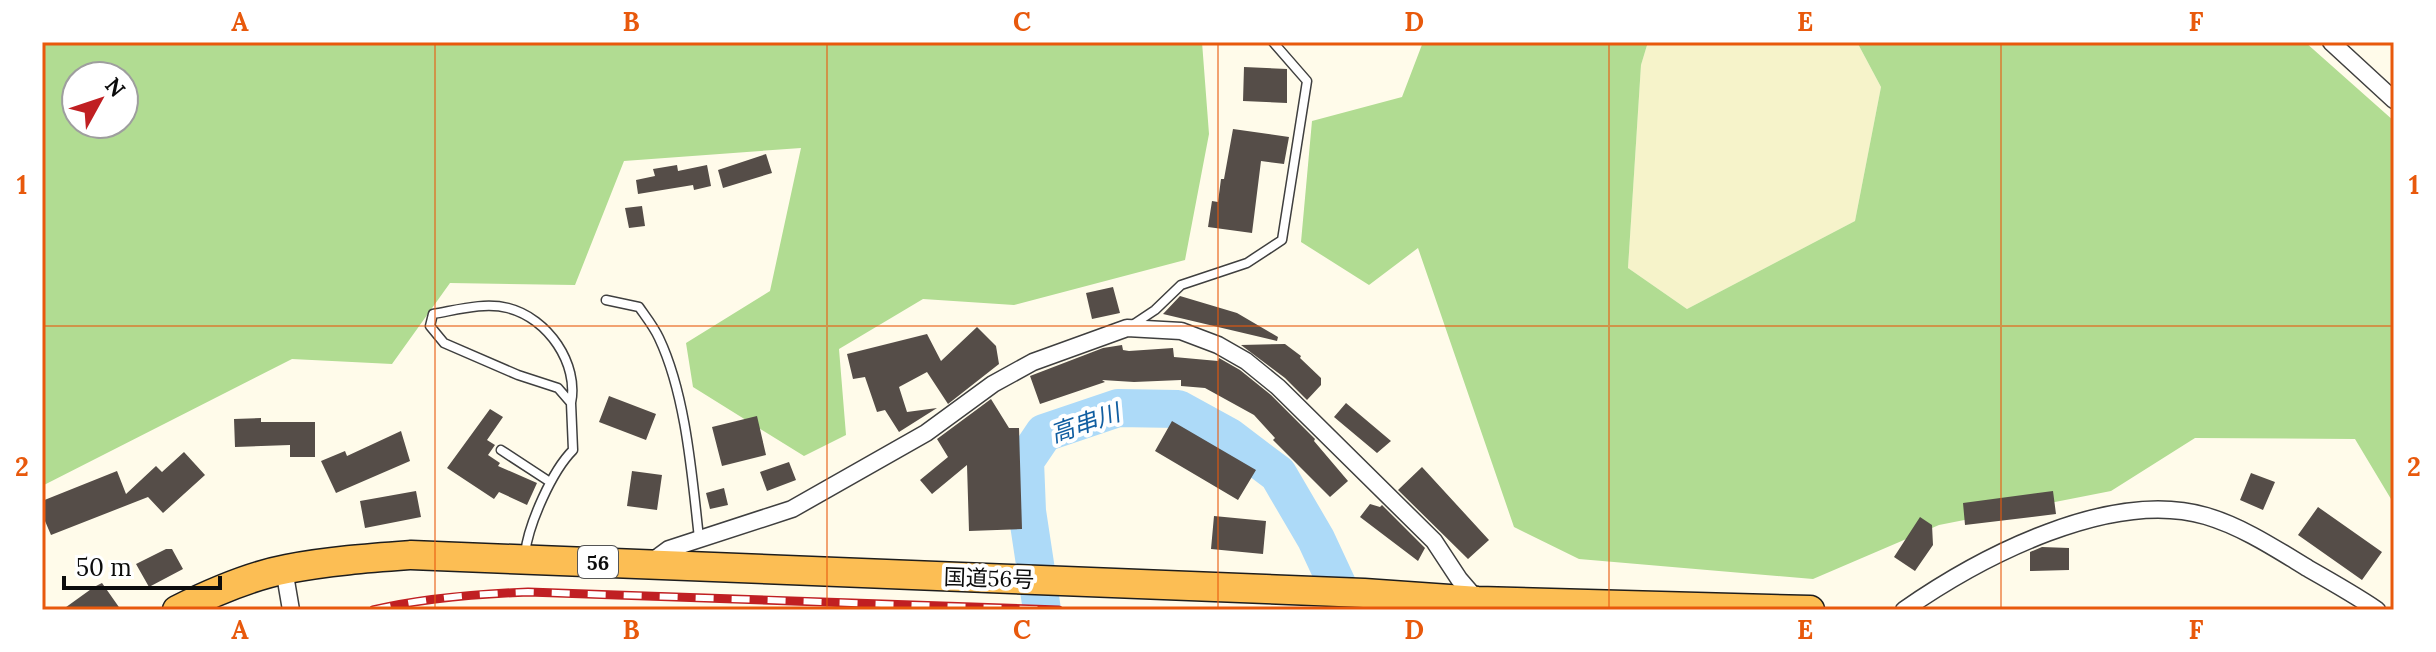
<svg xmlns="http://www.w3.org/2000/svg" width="2436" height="652" viewBox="0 0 2436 652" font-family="Lora,'Noto Sans JP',serif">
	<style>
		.farmland { fill: #f6f3ca }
		.forest { fill: #b1dc92; fill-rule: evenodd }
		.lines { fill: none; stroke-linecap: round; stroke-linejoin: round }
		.river { stroke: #addaf8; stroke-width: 38 }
		.building { fill: #554d48 }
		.service-casing { stroke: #3f3f3f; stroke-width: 11 }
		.minor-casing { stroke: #3f3f3f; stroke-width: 19 }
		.trunk-casing { stroke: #1d1d1d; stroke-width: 31 }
		.service { stroke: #fff; stroke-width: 8 }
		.minor { stroke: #fff; stroke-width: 16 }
		.trunk { stroke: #fcbe54; stroke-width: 28 }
		.rail-casing { stroke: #c01f22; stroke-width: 9 }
		.rail { stroke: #fff; stroke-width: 6; stroke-dasharray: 18; stroke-linecap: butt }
		.grid { fill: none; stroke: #e8590c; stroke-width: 2; stroke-opacity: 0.55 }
		.labels { text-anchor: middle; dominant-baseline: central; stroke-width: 8; stroke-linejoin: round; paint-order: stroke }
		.shield { fill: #fff; stroke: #555; stroke-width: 2 }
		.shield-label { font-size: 20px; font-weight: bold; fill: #0c0c0c }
		.street-label { font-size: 22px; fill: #0c0c0c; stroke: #fff }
		.water-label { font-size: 24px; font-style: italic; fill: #115ea1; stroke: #fff }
		.neatline { fill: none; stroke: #e8590c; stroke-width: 3 }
		.grid-label { font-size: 26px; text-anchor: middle; font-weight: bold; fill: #e8590c }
	</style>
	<rect width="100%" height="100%" fill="#fffbea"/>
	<path class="farmland" d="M1648,42H1857L1881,87L1855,221L1687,309L1628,268L1641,65Z"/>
	<path class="forest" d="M42,42H1202L1209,134L1185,260L1014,305L923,299L839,349L846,435L804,456L693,387L686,343L770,291L801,148L624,161L575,285L450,283L392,364L292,359L42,486ZM76,76H124V124H76Z
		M1423,42H1648L1641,65L1628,268L1687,309L1855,221L1881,87L1857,42H2305L2394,121V504L2355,439L2195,438L2111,491L1939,525L1813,579L1579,559L1514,527L1418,248L1369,285L1301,242L1312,121L1402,97Z"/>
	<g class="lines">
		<path class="river" d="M1042,610L1027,511L1025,461L1044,433L1118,408L1178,409L1229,437L1278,474L1316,539L1349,610"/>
	</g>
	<path class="building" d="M1244,67L1287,69V103L1243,101Z
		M1233,129L1289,137L1284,164L1261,161L1252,233L1208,227L1212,201L1218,202L1221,179H1224Z
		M766,154L772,173L723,188L718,170Z
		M677,165L678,171L707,165L711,186L694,190L693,185L638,194L636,180L655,176L653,169Z
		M642,206L645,226L629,228L625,208Z
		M1113,287L1120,313L1092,319L1086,293Z
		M1180,296L1237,313L1278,337L1277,341L1163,314Z
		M977,327L996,346L999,364L948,404L927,372L899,387L907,412L937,408L899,432L885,410L877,412L865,377L853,379L847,354L927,334L941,361Z
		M1285,344L1301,356L1300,358L1321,378V385L1307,400L1285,378L1241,345Z
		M1122,345L1123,350L1129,351L1173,348L1174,357L1218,361L1219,358L1240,370L1271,395L1315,439L1314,441L1348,481L1330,497L1273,440L1275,438L1254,415L1205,388L1181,386V380L1134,382L1102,380L1105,382L1040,404L1030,376L1103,348Z
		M609,396L656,414L646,440L599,422Z
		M991,399L1009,428H1019L1022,529L969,531L967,465L932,494L920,480L948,457L937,439Z
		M1346,403L1391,441L1377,453L1334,417Z
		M490,409L503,417L487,440L495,445L488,455L500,463L498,466L537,483L527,505L499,492L494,499L447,468Z
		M757,416L766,455L722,466L712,427Z
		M261,418V422H315V457H290V445L235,447L234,419Z
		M1172,421L1256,470L1238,500L1155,451Z
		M401,431L410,461L336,493L321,461L345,451L347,456Z
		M184,452L205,475L163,513L148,497L51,535L42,514V501L117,471L126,494L156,466L162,472Z
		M789,462L796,480L767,491L760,472Z
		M1422,467L1489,540L1468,559L1398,490Z
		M632,471L662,475L657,510L627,506Z
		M2251,473L2275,482L2263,510L2240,500Z
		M724,488L728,505L710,509L706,493Z
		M416,491L421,517L365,528L360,501Z
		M2053,491L2056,514L1965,525L1963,503Z
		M1370,504L1380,507L1382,505L1425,548L1418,561L1360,517Z
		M2318,507L2382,552L2362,580L2298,535Z
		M1214,516L1266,521L1263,554L1211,549Z
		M1920,517L1932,525L1933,545L1915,571L1894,557Z
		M2042,547L2069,548V570L2030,571V552Z
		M166,549H172L183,569L149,587L136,564Z
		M102,583L121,610H62L94,587Z"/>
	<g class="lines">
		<g class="service-casing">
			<path id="service" d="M606,300L639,307C646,317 654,327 659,338C686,395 692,476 699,538
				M1131,326L1155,310L1181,285L1247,263L1282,240L1307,81L1273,42
				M501,450L550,482
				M525,553C529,523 552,471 573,450L571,403L558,388L518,375L444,343L430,326L433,314C457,310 484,302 508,308C548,318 579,364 571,403"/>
		</g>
		<g class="minor-casing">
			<path id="minor" d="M2331,42L2394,100
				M650,563L669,549L792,509L926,433L993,384L1033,362L1127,328L1181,331L1218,345L1246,361L1278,387L1434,541L1459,579L1478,601
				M284,569L291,610
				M1904,610C1980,557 2111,488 2206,516C2243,527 2276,549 2309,569C2332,582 2355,595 2377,610"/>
		</g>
		<g class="trunk-casing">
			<path id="trunk" d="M177,610C211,593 250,576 287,569C328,561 370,558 411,555L1364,593L1478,601L1810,610"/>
		</g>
		<use href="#service" class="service"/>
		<use href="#minor" class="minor"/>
		<use href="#trunk" class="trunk"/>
		<g class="rail-casing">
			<path id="rail" d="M373,610C424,598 475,594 528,592L1059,610"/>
		</g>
		<use href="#rail" class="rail"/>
	</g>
	<path class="grid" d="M435,42V610M827,42V610M1218,42V610M1609,42V610M2001,42V610M42,326H2394"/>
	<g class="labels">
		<rect class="shield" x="578" y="546" width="40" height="32" rx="6"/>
		<g class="shield-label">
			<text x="598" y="562">56</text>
		</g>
		<g class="street-label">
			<text transform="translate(989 578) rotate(2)">国道56号</text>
		</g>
		<g class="water-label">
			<text transform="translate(1085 423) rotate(-19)">高串川</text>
		</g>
	</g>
	<rect width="2436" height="652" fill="none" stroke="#ffffff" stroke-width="88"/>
	<g transform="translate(100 100) rotate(50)"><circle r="38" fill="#ffffff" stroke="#9e9e9e" stroke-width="2"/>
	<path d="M0-6L14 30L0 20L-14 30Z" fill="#c01f22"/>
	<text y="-12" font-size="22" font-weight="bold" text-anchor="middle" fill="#0c0c0c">N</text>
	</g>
	<path d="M64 576v12h156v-12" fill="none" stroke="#0c0c0c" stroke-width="4"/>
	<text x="76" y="576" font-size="24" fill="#0c0c0c" stroke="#ffffff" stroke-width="6" paint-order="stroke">50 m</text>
	<rect x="44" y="44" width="2348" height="564" class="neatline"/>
	<g class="grid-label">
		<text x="240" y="31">A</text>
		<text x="631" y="31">B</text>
		<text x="1022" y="31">C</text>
		<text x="1414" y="31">D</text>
		<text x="1805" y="31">E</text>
		<text x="2196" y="31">F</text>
		<text x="22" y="194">1</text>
		<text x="2414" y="194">1</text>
		<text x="22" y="476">2</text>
		<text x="2414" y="476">2</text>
		<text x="240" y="639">A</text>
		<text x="631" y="639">B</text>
		<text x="1022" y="639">C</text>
		<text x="1414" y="639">D</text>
		<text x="1805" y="639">E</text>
		<text x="2196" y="639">F</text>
	</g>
</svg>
